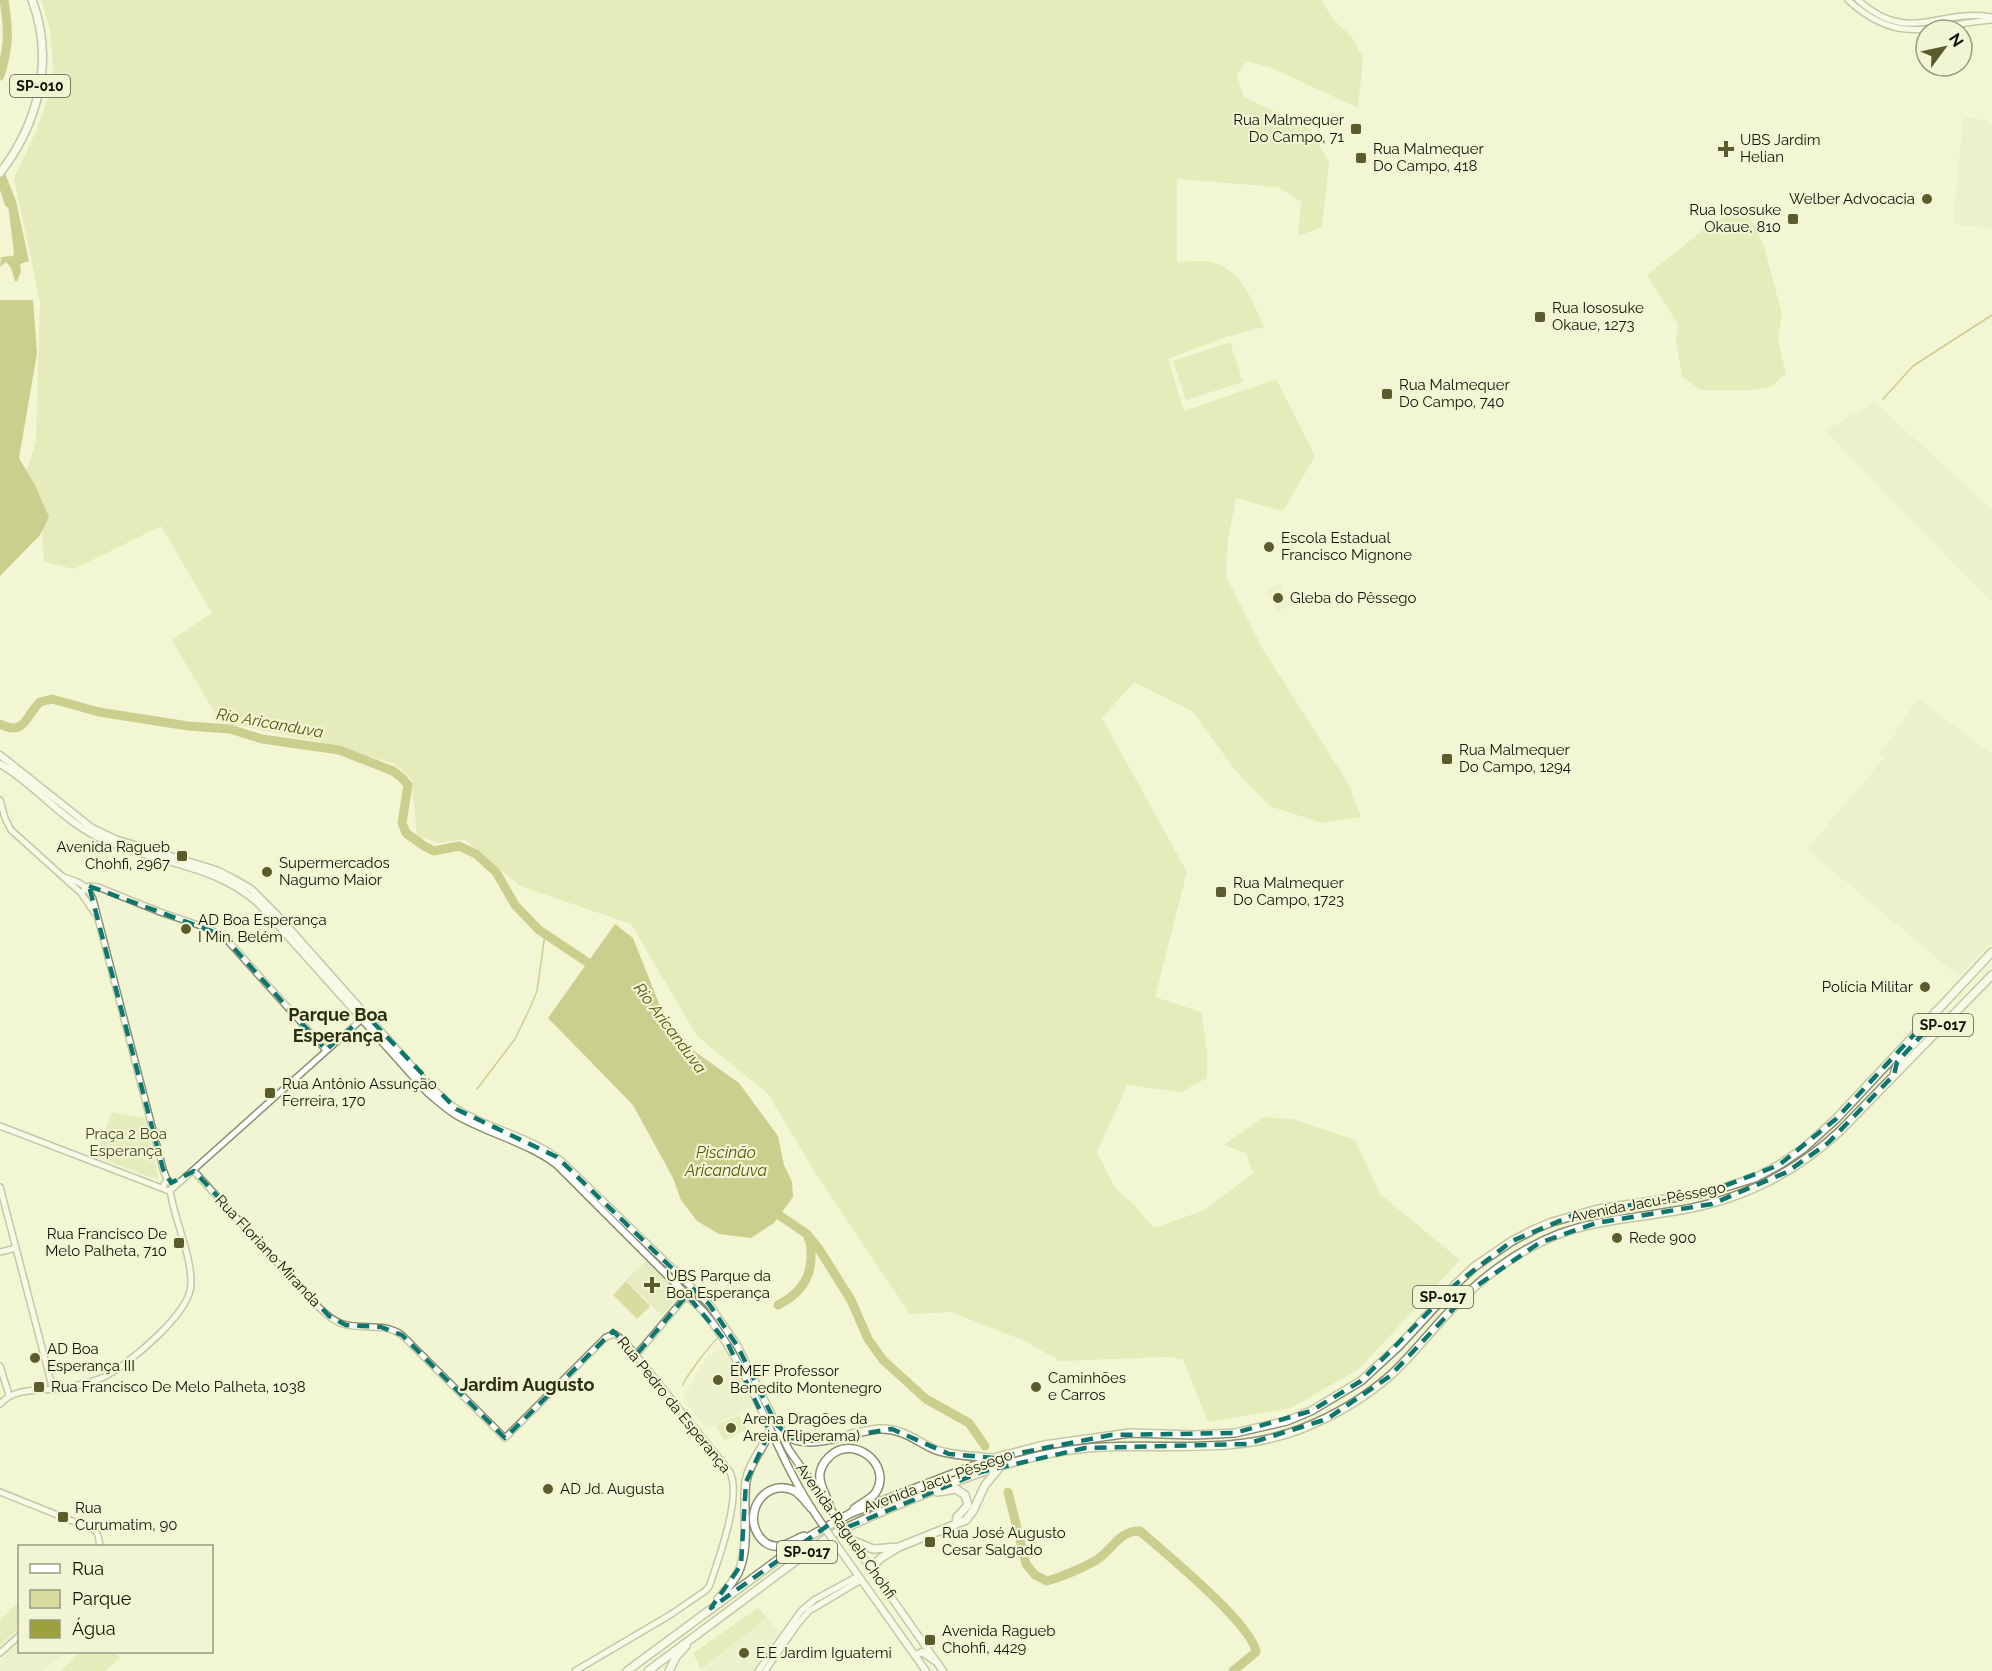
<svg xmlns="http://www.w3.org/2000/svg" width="1992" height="1671" viewBox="0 0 1992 1671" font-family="Raleway,sans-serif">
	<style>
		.built { fill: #e7ebc1 }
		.green { fill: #d7dd9e }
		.water { fill: #9ca13b }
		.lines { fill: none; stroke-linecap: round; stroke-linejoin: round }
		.stream { stroke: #9ca13b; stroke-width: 1.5 }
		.river { stroke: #9ca13b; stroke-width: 9 }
		.tertiary-casing { stroke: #8d9070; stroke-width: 8 }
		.secondary-casing { stroke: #8d9070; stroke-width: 8 }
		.primary-casing { stroke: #8d9070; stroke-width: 9 }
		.trunk-casing { stroke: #8d9070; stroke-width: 10 }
		.tertiary { stroke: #fff; stroke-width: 5 }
		.secondary { stroke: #fff; stroke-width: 5 }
		.primary { stroke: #fff; stroke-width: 6 }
		.trunk { stroke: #fff; stroke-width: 7 }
		.primary-bridge-casing { stroke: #8d9070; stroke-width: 9; stroke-linecap: butt }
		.primary-bridge { stroke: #fff; stroke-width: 6 }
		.marked { fill: none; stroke: #0f766e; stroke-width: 4.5; stroke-dasharray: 12 8; stroke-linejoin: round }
		.poi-dot { fill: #5a5d2b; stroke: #f2f5d3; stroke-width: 2 }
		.labels { text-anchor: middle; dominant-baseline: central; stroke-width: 4.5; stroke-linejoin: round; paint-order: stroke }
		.shield { fill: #f2f5d3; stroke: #565845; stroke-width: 1.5 }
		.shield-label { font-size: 14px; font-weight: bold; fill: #131408 }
		.poi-label { font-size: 15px; fill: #131408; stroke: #f2f5d3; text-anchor: start }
		.park-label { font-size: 15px; fill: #43451c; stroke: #f2f5d3 }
		.street-label { font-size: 15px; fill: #131408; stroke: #f2f5d3 }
		.water-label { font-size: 16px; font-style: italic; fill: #545709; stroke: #f2f5d3 }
		.quarter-label { font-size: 18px; font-weight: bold; fill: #2c2e11; stroke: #f2f5d3 }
	</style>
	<rect width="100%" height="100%" fill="#f2f5d3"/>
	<path class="built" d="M1963,117L1986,120L1992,124V229L1953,224Z
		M1875,402L1992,510V603L1825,431Z
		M1280,583L1290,606L1277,612L1266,589Z
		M1918,698L1992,754V941L1958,976L1807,849L1884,758L1879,753L1891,739Z
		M647,1260L681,1293L662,1316L626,1280Z
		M725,1347L739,1369L755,1404L706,1429L683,1398L705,1358Z
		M767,1618L779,1632L753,1671H702Z
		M19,1643L20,1652H65L44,1671H0V1661Z"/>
	<path class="green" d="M41,0H1321L1333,19L1352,37L1363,58L1358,108L1270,67L1246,61L1237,76L1244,97L1310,129L1329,162L1322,227L1298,236L1301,202L1278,187L1177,179V262C1188,262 1201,260 1211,262C1242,269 1253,302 1264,327L1226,337L1168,359L1184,411L1276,379L1315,456L1283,511L1236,498L1228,539L1226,576L1262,648L1349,785L1361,817L1322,823L1269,806L1236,771L1192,711L1134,682L1102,718L1187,872L1155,997L1201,1012L1207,1051V1078L1181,1092L1127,1085L1097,1152L1115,1188L1134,1205L1154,1228L1205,1210L1253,1173L1246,1153L1223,1145L1264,1117L1293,1119L1355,1140L1380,1194L1460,1260L1360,1368L1291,1408L1208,1422L1183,1359L1165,1357L1060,1361L1025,1341L951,1312L910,1314L819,1179L768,1094L697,1036L631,924L520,886L464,839L439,843L417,836L412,780L395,764L317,741L220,722L172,640L212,613L161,526L74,569L44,562L42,528L15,505L36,442L40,302L14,178L37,129L54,80L50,29Z
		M1727,215L1750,216L1764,246L1782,314L1778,339L1786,374L1770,387L1748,390H1700L1682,376L1676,341L1678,324L1647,275L1707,227Z
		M1230,342L1243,382L1186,400L1173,361Z
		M112,1112L145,1118L159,1180L95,1157Z
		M626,1281L650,1306L637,1319L613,1295Z
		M739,1415L747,1429L724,1441L716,1426Z
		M19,1602V1628L0,1645V1620Z
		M758,1608L767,1618L701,1670L693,1653Z
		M81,1652H115L120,1658L105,1671H60Z"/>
	<path class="water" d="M4,171L16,201L29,261L20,264L21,272L17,281H15L11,268L6,262L0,267L1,257L13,256L14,253L6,188L0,177Z
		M0,300H33L37,353L19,458L35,485L49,517L40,535L0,576Z
		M615,924L633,938L662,1011L690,1048L739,1083L778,1136L784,1165L792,1182L793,1197L774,1223L751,1238L719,1234L697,1221L681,1200L673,1178L633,1105L548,1018Z"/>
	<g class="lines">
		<path class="stream" d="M1883,399L1913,366L1992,315
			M477,1089L515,1039L530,1008L537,991L545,934
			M683,1385C684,1379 713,1341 719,1337"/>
		<path class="river" d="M0,76C9,47 9,30 4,0
			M0,175L9,203
			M0,724C25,737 26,715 40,702L52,699L99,712L188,726L230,729L262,739L339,750L393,771L402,778L408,785L402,823L406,833L424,846L434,851L459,846L476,854L496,872L515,905L539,930L596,968
			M770,1209L807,1234L819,1249L851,1300L868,1339L883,1360L926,1399L969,1423L985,1446
			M778,1305C798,1295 811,1279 811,1257C811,1250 812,1244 808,1238
			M1008,1492L1026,1564L1035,1575L1047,1581C1064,1576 1080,1569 1095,1561C1112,1551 1119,1530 1140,1531C1164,1552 1252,1624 1256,1652L1233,1671"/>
		<g class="tertiary-casing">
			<path id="tertiary" d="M0,800L5,818L11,830L81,893L94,912
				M63,877C77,881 87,884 93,899L163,1169L168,1182
				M81,893L89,886L98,887L160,912L210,929L228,941L326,1050
				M0,1126L164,1189
				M194,1171L309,1298C319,1307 330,1320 343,1324C363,1330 384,1322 402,1335L505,1438L606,1337L615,1334L623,1340L636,1355
				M0,1187L53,1390
				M0,1252L16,1248
				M0,1366L9,1395
				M0,1492L95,1530L98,1535L100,1546
				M0,1653L20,1635"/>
		</g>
		<g class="secondary-casing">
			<path id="secondary" d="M1848,0C1899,47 1931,25 1992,20
				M1858,0C1909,46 1937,8 1992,17
				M163.5 1186a4.5 4.5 0 1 1 9 0a4.5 4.5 0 1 1-9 0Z
				M172,1189L362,1019
				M0,1404C16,1386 42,1392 64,1388C78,1385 91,1383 104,1377C129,1364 191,1313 191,1284C192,1256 174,1219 170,1190
				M575,1671L670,1615L705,1591L709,1587C718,1561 742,1497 730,1472L636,1355L687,1295
				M758,1671L801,1611L814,1600L858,1576
				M765,1671L797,1625L809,1611L861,1580"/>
		</g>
		<g class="primary-casing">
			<path id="primary" d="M0,755L92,828L115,839L216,870L234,879L251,889L279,917L424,1080C433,1089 443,1100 455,1108C488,1130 531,1136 562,1162L709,1304L738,1347L789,1450L828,1505
				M0,764C35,784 60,818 96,836C149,863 215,862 260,905L428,1093C438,1101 447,1110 458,1116C490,1134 526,1142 556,1164L704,1312C755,1374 772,1451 818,1518
				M833,1540L926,1671
				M851,1540L943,1671
				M916,1655L922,1652L935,1661"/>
		</g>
		<g class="trunk-casing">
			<path id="trunk" d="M0,173C38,124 55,60 32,0
				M1894,1075C1898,1049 1930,1038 1935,1012
				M776,1424C781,1430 786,1436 793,1439C816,1449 855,1430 880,1429C903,1428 917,1442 936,1450C954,1456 973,1456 992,1458
				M937,1492L956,1489L965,1495L968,1505L957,1517L956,1523
				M830,1508C828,1497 818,1485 820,1473C821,1467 825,1461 829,1457C852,1433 893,1464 876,1492C872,1499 861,1503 854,1509
				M804,1536C796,1539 788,1545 779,1546C770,1547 764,1543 759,1536C742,1511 767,1477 795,1491C801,1495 806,1502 811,1508
				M851,1540L873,1549L899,1547
				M871,1568L881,1558L899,1547L966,1520L973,1511L985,1485L1000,1467
				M718,1599C725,1591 733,1583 738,1573C751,1545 742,1511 746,1481C750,1461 763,1449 770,1431
				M627,1671L810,1536L851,1513L994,1458L1044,1445L1130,1433L1195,1435L1235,1433L1287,1421L1311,1411L1361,1381L1399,1346L1456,1284L1474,1267L1512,1241L1535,1229L1552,1222L1598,1209L1706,1193L1755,1178L1779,1165L1804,1148L1836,1119L1992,952
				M648,1671L828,1537C856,1522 885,1510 915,1498C971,1475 1028,1453 1088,1448C1160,1442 1232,1456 1301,1429C1334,1416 1365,1398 1392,1374C1413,1354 1430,1332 1449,1312C1479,1279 1518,1250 1559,1234C1597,1220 1636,1218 1675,1211C1739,1201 1793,1175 1840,1131L1992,975
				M669,1671L676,1657L686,1646"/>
		</g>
		<use href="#tertiary" class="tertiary"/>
		<use href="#secondary" class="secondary"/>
		<use href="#primary" class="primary"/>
		<use href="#trunk" class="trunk"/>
		<g class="primary-bridge-casing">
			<path id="primary-bridge" d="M830,1508L851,1540
				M818,1518L833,1540"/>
		</g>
		<use href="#primary-bridge" class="primary-bridge"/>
	</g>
	<path d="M0 0H1992V1671H0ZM89,886L222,935L326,1050L366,1015L456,1109L557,1157L709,1304L738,1347L776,1424L791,1438L816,1441L892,1429L949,1454L994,1458L1111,1435L1235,1433L1311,1411L1361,1381L1456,1284L1512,1241L1576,1214L1706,1193L1779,1165L1836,1119L1935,1012L1933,1023L1897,1062L1894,1075L1828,1143L1787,1172L1712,1204L1596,1223L1539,1243L1472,1289L1390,1376L1327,1419L1247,1444L1085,1448L981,1472L843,1529L837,1519L711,1608L741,1565L746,1482L770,1431L728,1344L687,1295L636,1355L613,1331L505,1438L402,1335L381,1327L346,1325L329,1316L194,1171L171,1183L163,1169Z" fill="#f2f5d3" fill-opacity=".55" fill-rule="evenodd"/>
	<path class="marked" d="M89,886L222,935L326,1050L366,1015L456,1109L557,1157L709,1304L738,1347L776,1424L791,1438L816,1441L892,1429L949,1454L994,1458L1111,1435L1235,1433L1311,1411L1361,1381L1456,1284L1512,1241L1576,1214L1706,1193L1779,1165L1836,1119L1935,1012L1933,1023L1897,1062L1894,1075L1828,1143L1787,1172L1712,1204L1596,1223L1539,1243L1472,1289L1390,1376L1327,1419L1247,1444L1085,1448L981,1472L843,1529L837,1519L711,1608L741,1565L746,1482L770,1431L728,1344L687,1295L636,1355L613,1331L505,1438L402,1335L381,1327L346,1325L329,1316L194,1171L171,1183L163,1169Z"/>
	<g class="poi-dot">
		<rect x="1350" y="123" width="12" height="12" rx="3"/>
		<path d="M1723 140h6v6h6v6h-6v6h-6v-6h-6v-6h6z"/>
		<rect x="1355" y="152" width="12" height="12" rx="3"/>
		<circle cx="1927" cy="199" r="6"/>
		<rect x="1787" y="213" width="12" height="12" rx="3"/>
		<rect x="1534" y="311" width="12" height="12" rx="3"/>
		<rect x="1381" y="388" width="12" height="12" rx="3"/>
		<circle cx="1269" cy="547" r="6"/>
		<circle cx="1278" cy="598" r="6"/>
		<rect x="1441" y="753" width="12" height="12" rx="3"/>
		<rect x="176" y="850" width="12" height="12" rx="3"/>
		<circle cx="267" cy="872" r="6"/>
		<rect x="1215" y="886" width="12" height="12" rx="3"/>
		<circle cx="186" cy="929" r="6"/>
		<circle cx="1925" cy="987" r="6"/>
		<rect x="264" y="1087" width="12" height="12" rx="3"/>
		<circle cx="1617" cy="1238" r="6"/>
		<rect x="173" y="1237" width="12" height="12" rx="3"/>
		<path d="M649 1276h6v6h6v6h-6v6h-6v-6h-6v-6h6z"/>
		<circle cx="35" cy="1358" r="6"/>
		<circle cx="718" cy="1380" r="6"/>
		<rect x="33" y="1381" width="12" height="12" rx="3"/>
		<circle cx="1036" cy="1387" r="6"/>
		<circle cx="731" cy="1428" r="6"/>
		<circle cx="548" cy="1489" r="6"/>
		<rect x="57" y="1511" width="12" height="12" rx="3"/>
		<rect x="924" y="1536" width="12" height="12" rx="3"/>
		<rect x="924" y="1634" width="12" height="12" rx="3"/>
		<circle cx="744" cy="1653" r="6"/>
	</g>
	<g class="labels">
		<g class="shield">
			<rect x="10" y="75" width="60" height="22" rx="4.5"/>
			<rect x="1913" y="1014" width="60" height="22" rx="4.5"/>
			<rect x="1413" y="1286" width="60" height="22" rx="4.5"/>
			<rect x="777" y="1541" width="60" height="22" rx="4.5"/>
		</g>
		<g class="shield-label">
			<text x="40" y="86">SP-010</text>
			<text x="1943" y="1025">SP-017</text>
			<text x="1443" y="1297">SP-017</text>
			<text x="807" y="1552">SP-017</text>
		</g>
		<g class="poi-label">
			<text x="1344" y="120" text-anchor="end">Rua Malmequer<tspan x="1344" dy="17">Do Campo, 71</tspan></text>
			<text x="1740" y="140">UBS Jardim<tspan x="1740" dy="17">Helian</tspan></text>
			<text x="1373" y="149">Rua Malmequer<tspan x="1373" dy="17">Do Campo, 418</tspan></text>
			<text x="1915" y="199" text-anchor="end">Welber Advocacia</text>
			<text x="1781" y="210" text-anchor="end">Rua Iososuke<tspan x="1781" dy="17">Okaue, 810</tspan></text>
			<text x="1552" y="308">Rua Iososuke<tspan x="1552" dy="17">Okaue, 1273</tspan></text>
			<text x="1399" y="385">Rua Malmequer<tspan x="1399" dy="17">Do Campo, 740</tspan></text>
			<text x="1281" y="538">Escola Estadual<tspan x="1281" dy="17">Francisco Mignone</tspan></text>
			<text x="1290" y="598">Gleba do Pêssego</text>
			<text x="1459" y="750">Rua Malmequer<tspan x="1459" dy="17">Do Campo, 1294</tspan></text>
			<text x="170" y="847" text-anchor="end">Avenida Ragueb<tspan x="170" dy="17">Chohfi, 2967</tspan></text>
			<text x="279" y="863">Supermercados<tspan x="279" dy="17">Nagumo Maior</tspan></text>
			<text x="1233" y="883">Rua Malmequer<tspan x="1233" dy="17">Do Campo, 1723</tspan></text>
			<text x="198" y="920">AD Boa Esperança<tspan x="198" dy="17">I Min. Belém</tspan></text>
			<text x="1913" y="987" text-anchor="end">Polícia Militar</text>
			<text x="282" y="1084">Rua Antônio Assunção<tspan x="282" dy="17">Ferreira, 170</tspan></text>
			<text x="167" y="1234" text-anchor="end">Rua Francisco De<tspan x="167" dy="17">Melo Palheta, 710</tspan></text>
			<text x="1629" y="1238">Rede 900</text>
			<text x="666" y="1276">UBS Parque da<tspan x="666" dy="17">Boa Esperança</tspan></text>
			<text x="47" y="1349">AD Boa<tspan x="47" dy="17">Esperança III</tspan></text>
			<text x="730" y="1371">EMEF Professor<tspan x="730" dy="17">Benedito Montenegro</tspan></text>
			<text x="1048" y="1378">Caminhões<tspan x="1048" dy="17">e Carros</tspan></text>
			<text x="51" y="1387">Rua Francisco De Melo Palheta, 1038</text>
			<text x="743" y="1419">Arena Dragões da<tspan x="743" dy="17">Areia (Fliperama)</tspan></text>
			<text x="560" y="1489">AD Jd. Augusta</text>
			<text x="75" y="1508">Rua<tspan x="75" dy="17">Curumatim, 90</tspan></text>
			<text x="942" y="1533">Rua José Augusto<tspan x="942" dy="17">Cesar Salgado</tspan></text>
			<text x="942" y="1631">Avenida Ragueb<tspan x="942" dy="17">Chohfi, 4429</tspan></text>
			<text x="756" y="1653">E.E Jardim Iguatemi</text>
		</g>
		<g class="park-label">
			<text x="126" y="1134">Praça 2 Boa<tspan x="126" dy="17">Esperança</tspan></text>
		</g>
		<g class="street-label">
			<text transform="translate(1648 1202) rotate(-11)">Avenida Jacu-Pêssego</text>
			<text transform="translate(268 1251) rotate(47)">Rua Floriano Miranda</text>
			<text transform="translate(674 1405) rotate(51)">Rua Pedro da Esperança</text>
			<text transform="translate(938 1481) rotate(-20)">Avenida Jacu-Pêssego</text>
			<text transform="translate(846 1531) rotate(55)">Avenida Ragueb Chohfi</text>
		</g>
		<g class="water-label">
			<text transform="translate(270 723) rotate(10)">Rio Aricanduva</text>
			<text transform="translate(670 1028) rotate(53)">Rio Aricanduva</text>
			<text x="726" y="1152">Piscinão<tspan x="726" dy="18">Aricanduva</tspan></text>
		</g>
		<g class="quarter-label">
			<text x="338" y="1014">Parque Boa<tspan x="338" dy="21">Esperança</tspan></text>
			<text x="527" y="1384">Jardim Augusto</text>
		</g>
	</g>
	<rect x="18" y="1545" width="195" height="108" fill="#f2f5d3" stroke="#999b82" stroke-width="1.5"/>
	<rect x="30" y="1564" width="30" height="9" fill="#ffffff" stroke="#999b82" stroke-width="1.5"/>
	<text x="72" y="1575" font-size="18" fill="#131408">Rua</text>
	<rect x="30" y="1590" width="30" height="18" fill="#d7dd9e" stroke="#999b82" stroke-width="1.5"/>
	<text x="72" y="1605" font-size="18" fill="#131408">Parque</text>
	<rect x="30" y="1620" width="30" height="18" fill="#9ca13b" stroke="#999b82" stroke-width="1.5"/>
	<text x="72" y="1635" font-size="18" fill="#131408">Água</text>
	<g transform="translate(1944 48) rotate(57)"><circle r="28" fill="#f2f5d3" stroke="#999b82" stroke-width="1.5"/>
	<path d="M0-4.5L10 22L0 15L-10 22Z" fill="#5a5d2b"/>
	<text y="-9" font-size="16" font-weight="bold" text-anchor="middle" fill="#131408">N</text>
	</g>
</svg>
